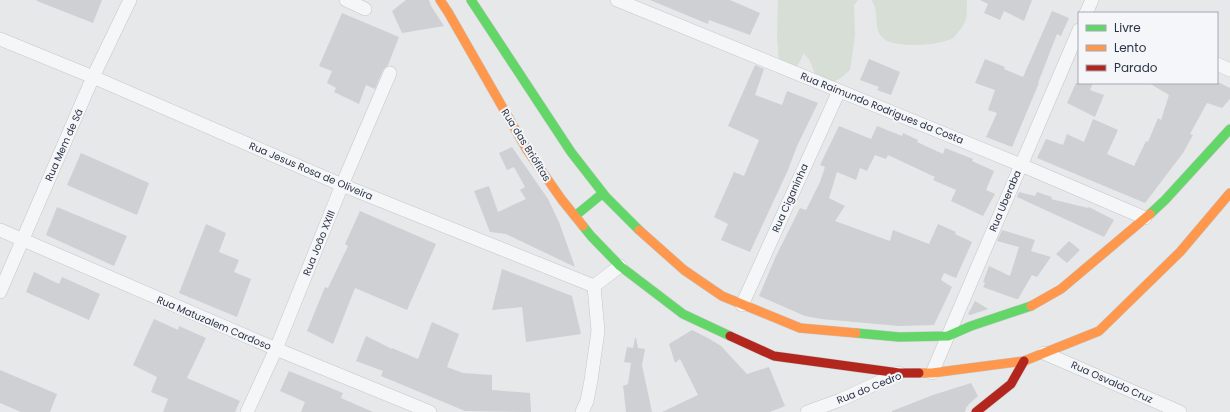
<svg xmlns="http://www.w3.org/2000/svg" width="1230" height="412" viewBox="0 0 1230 412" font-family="Poppins,sans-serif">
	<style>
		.green { fill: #d6ded6 }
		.building { fill: #ced0d3 }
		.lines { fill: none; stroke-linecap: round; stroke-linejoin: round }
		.street-casing { stroke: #c4c6c8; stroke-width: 14 }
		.fast-casing { stroke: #c4c6c8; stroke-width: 10 }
		.slow-casing { stroke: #c4c6c8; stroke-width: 10 }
		.jam-casing { stroke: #c4c6c8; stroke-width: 10 }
		.street { stroke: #f5f6f7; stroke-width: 13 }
		.fast { stroke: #63d668; stroke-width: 9 }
		.slow { stroke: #ff974d; stroke-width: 9 }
		.jam { stroke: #b3261e; stroke-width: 9 }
		.labels { text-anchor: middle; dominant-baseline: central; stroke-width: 4; stroke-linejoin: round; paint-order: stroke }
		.street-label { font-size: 10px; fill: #2b3445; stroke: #f4f6f9 }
	</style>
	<rect width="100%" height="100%" fill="#e6e8ea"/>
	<path class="green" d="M778,0H858L854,5L855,35L850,70C838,80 835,85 818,82L810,61L804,53L794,73L779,60L777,36Z
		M871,0H967C967,13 968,21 959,31C957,33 955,37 953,38C940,46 892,49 882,37C873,28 880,10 871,0Z"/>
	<path class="building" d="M37,0H102L93,23L37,1Z
		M406,0H429L431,6L444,26L402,33L392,11Z
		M650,0H730L760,13L750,35L709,20L708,24Z
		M980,0H1032L1024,21L1004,11L1000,20L984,13L988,4Z
		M1052,11L1069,18L1061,36L1057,34L1038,83H1039L1012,147L986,137L997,113L988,110L995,90L975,83L985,59L1005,67L1004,69L1023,77Z
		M342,13L399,37L388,65L383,70L375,89L366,85L359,104L334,92L336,88L327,83L332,71L319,66Z
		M869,59L900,72L891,95L877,90L879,87L860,80Z
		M755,65L764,69L755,95L782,105L787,91L818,103L797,146L788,170L750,252L721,240L728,224L714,217L734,172L744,176L759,140L728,126Z
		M1076,83H1093L1090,90L1104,95L1095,117L1067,103Z
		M1149,83H1220L1230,88V99L1222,108L1207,103L1190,134L1193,135L1183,153L1145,203L1037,158L1046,139L1063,145L1067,134L1084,142L1093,119L1118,130L1107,154L1134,166L1146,141L1148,142L1158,118L1161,120L1169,95Z
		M839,126L871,139L877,126L902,136L903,133L918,140L917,142L943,154L945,148L973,159L972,161L994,171L986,190L995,194L983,216L951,201L956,190L933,180L935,177L888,155L886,159L875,155L867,171L860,168L856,180L837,172L829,198L845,206L835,221L890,241L893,230L929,244L938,224L956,232L955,234L972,242L956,278L944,273L941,280L952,287L934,325L899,326L821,319L805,316L759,296L775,258L800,208L806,210L820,182L825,167L820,165Z
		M512,147L548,199L559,222L575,267L506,234L490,232L474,191L489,186L498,212L526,199L520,190L525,187L514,167L507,170L499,153Z
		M81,153L149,183L137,215L67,185Z
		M1019,192L1035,196L1037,192L1052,197L1051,199L1088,208L1089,207L1114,220L1104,237L1017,197Z
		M57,207L127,236L114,266L46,235Z
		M360,211L436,244L407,310L355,288L333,344L307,331L325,287L328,288L348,246L345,244Z
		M206,224L226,233L219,252L239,260L234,272L251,279L237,317L179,293Z
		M1002,230L1035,240L1031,251L1051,257L1037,277L1032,275L1018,299H1016L983,287L985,283L983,282L989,266L1010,276L1019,247L997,241Z
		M1069,241L1080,250L1067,263L1056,254Z
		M502,269L572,296L581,334L526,342L522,307L492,310Z
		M34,272L59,284L62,277L100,294L89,320L26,292Z
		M975,301L988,309L970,315L968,314Z
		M154,319L178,330L179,326L206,338L187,378L240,401L235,412H163L168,399L151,392L157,377L133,365Z
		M432,322L459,334L447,367L463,373L492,375V390L530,393L531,412L465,411L381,376L383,371L356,361L366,336L392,349V348L418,359Z
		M692,330L708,338L721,346L747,374L769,367L785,406L770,412H662L698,395L680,359L675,363L669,344Z
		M635,338H636L638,348L645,349L642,365L652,412H626L623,386L628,384L631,363L624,362L627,347L633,348Z
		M0,370L57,394L50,412H21L0,403Z
		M289,371L343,393L341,398L373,412H301L305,402L280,391Z
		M971,383L978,396L969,404L966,408L965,412H892V411L933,395Z"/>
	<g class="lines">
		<g class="street-casing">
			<path id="street" d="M346,0L365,9
				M617,0L1021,165L1145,218
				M1086,13L1092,0
				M0,39L93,77L342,185L594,286L620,266
				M1217,64L1230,70
				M0,230L276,349L430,412
				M0,292L93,77L130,0
				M742,305L839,91
				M1044,353L1180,412
				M932,373L1079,30
				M247,412L276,349L342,185L390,73
				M582,412L587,401L591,380L598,331L594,286
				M807,412L840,400L899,373"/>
		</g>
		<g class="fast-casing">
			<path id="fast" d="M471,0L571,152L606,197L639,230
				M1150,214L1165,200L1230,129
				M575,216L603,193
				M583,226L591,236L620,266L683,314L730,336
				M856,333L899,337L948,336L971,326L1031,306"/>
		</g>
		<g class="slow-casing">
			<path id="slow" d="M440,0L448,12L527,150L562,200L583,226
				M639,230L684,270L722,296L800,328L856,333
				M1031,306L1061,289L1150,214
				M919,373H932L1024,361L1099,331L1180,252L1230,193"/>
		</g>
		<g class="jam-casing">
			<path id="jam" d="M730,336L774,356L899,373H919
				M976,412L1011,384L1024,361"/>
		</g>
		<use href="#street" class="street"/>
		<use href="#fast" class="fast"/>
		<use href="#slow" class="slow"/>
		<use href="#jam" class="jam"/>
	</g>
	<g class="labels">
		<g class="street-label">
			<text transform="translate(882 108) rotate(22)">Rua Raimundo Rodrigues da Costa</text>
			<text transform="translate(64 145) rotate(-66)">Rua Mem de Sá</text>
			<text transform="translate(526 145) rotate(58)">Rua das Briófitas</text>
			<text transform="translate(311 171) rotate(23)">Rua Jesus Rosa de Oliveira</text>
			<text transform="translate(790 198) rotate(-66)">Rua Ciganinha</text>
			<text transform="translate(1005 201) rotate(-67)">Rua Uberaba</text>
			<text transform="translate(319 243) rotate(-68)">Rua João XXIII</text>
			<text transform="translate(214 323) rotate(23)">Rua Matuzalem Cardoso</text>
			<text transform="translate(1112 382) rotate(24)">Rua Osvaldo Cruz</text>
			<text transform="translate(869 388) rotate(-22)">Rua do Cedro</text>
		</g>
	</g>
	<rect x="1078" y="12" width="140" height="72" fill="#f4f6f9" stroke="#a4a8b1"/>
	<rect x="1086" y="25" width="20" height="6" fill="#63d668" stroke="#a4a8b1"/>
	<text x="1114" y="32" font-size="12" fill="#2b3445">Livre</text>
	<rect x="1086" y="45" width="20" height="6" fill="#ff974d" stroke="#a4a8b1"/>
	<text x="1114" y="52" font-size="12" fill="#2b3445">Lento</text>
	<rect x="1086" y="65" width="20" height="6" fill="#b3261e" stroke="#a4a8b1"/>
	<text x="1114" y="72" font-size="12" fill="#2b3445">Parado</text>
</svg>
